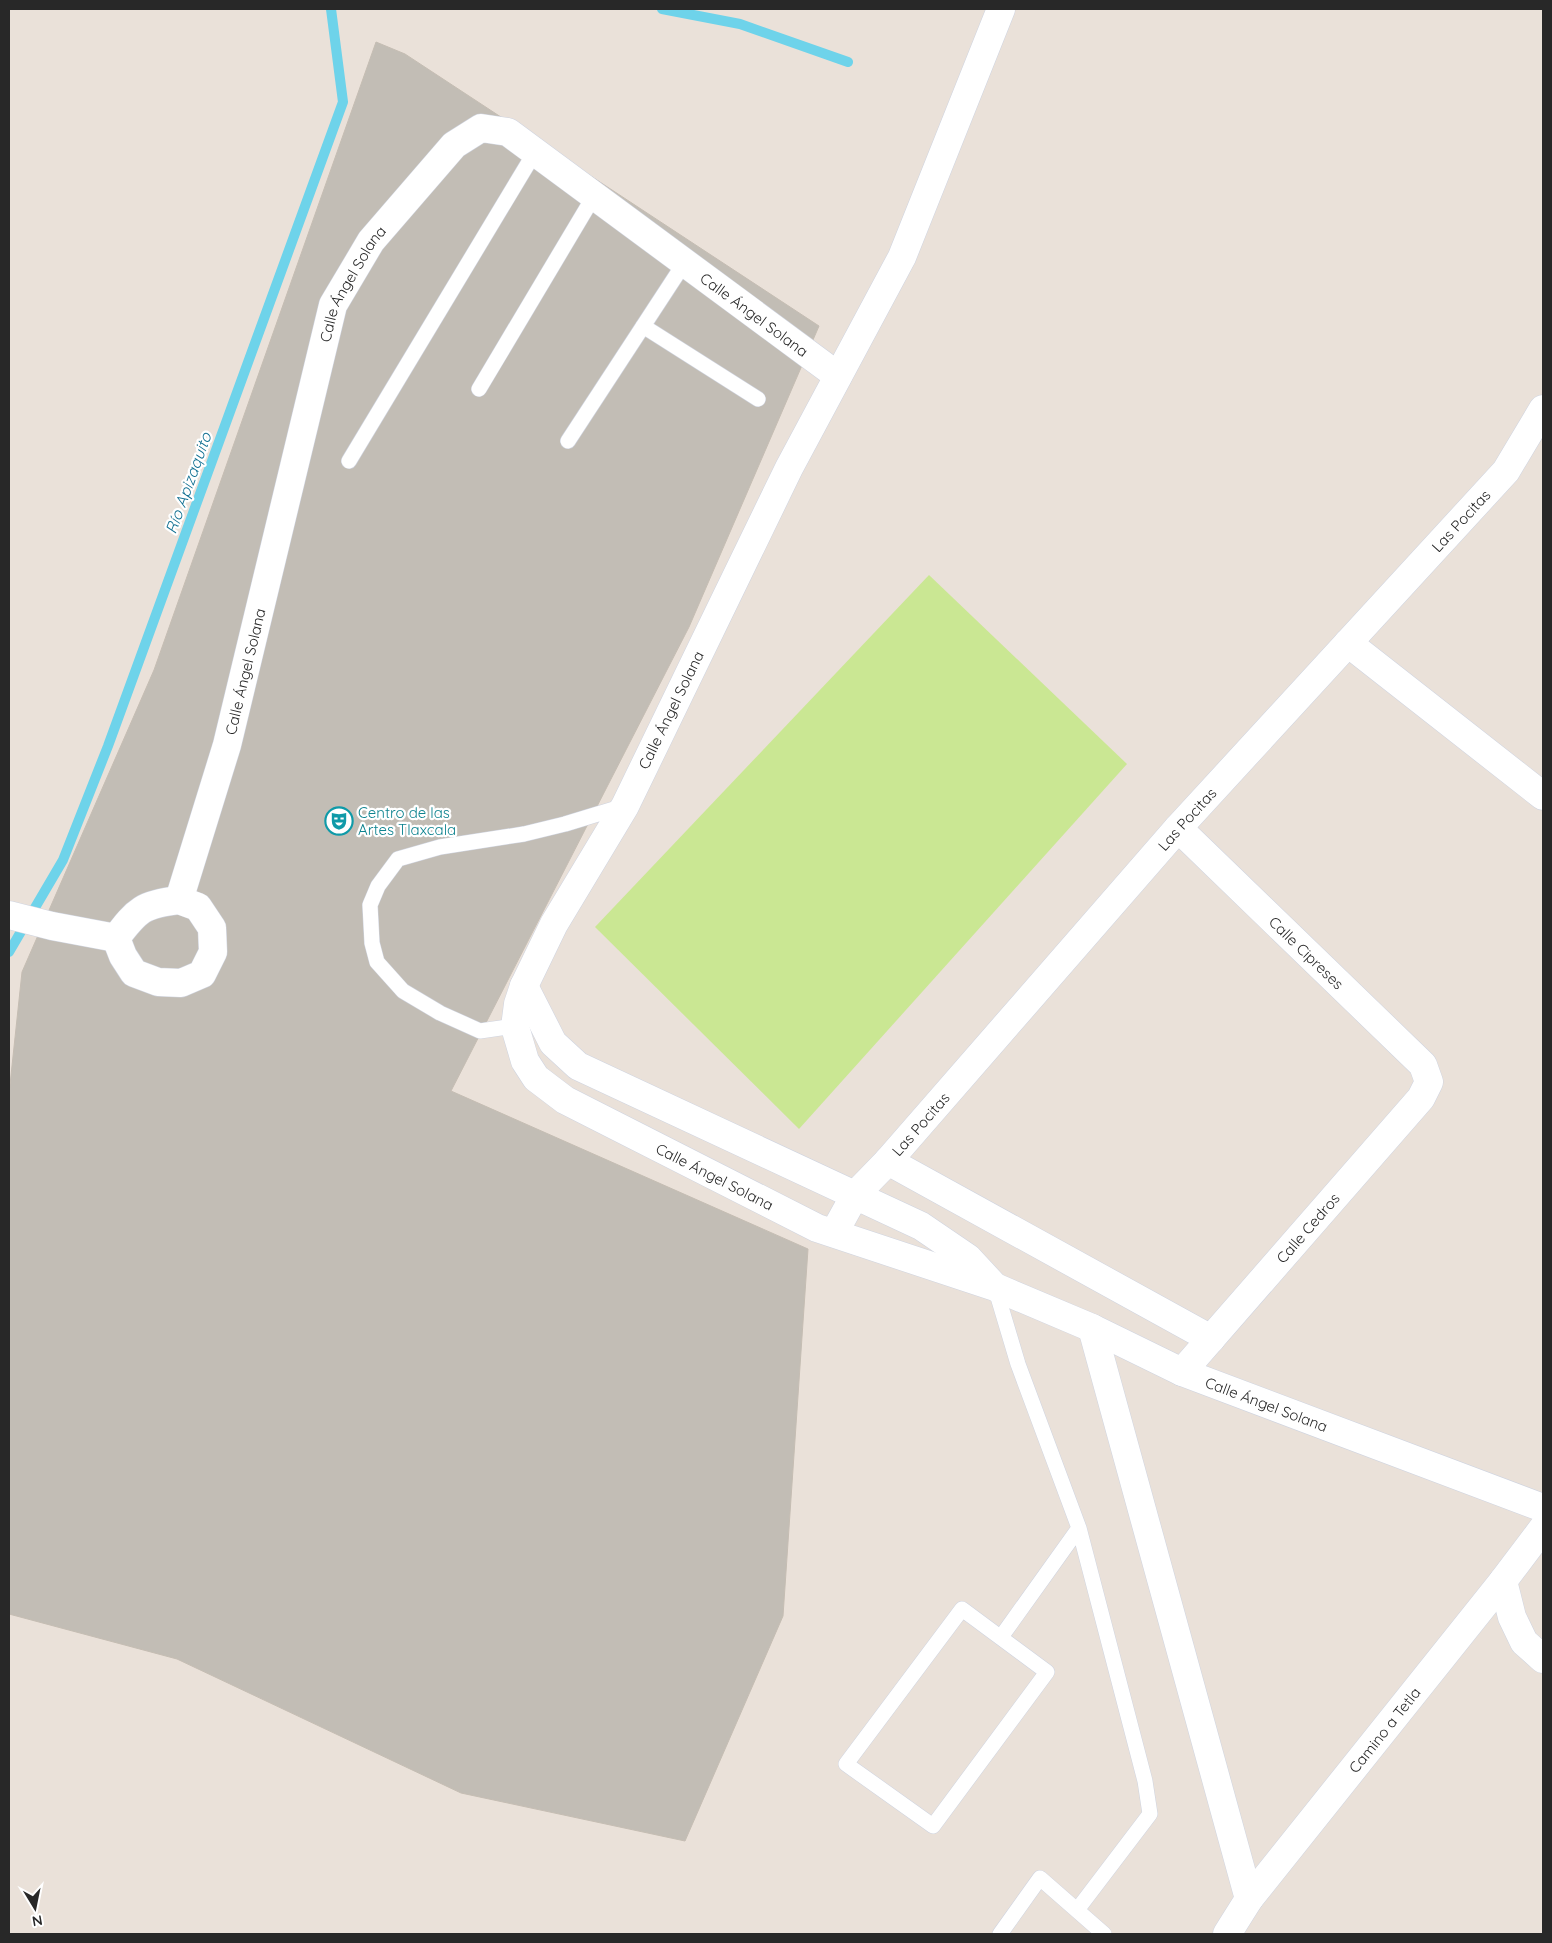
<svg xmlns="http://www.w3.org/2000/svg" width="1552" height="1943" viewBox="0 0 1552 1943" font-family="Quicksand,sans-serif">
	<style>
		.pitch { fill: #cae793 }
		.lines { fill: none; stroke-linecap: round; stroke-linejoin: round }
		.stream { stroke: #6ed3ea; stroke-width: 10 }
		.building { fill: #c2bdb5; stroke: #c5bdb3 }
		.service-casing { stroke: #cfd4e0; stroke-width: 16 }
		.minor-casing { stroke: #cfd4e0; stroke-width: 29 }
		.secondary-casing { stroke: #cfd4e0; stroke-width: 29 }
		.service { stroke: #fff; stroke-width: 15 }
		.minor { stroke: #fff; stroke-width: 28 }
		.secondary { stroke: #fff; stroke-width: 28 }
		.labels { text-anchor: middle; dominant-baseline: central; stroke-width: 4.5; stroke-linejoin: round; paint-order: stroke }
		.street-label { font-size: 15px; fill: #282828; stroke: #fff }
		.culture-label { font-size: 15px; fill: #0d838f; stroke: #fff; text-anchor: start }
		.water-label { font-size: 16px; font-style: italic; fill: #117092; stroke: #fff }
	</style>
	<rect width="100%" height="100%" fill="#eae1d9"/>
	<path class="pitch" d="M929,575L1127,764L799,1129L595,927Z"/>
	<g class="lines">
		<path class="stream" d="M662,9L740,24L848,62
			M9,952L63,860L108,746L343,102L331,9"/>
	</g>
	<path class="building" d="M376,42L405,54L819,326L689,627L451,1091L808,1249L783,1616L685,1841L461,1793L177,1659L9,1614V1094L22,972L154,670Z"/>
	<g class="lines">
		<g class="service-casing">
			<path id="service" d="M643,326L758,399
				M479,389L594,196
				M568,441L685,262
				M349,461L535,152
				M521,1025L480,1031L440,1013L403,991L377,962L372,943L370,905L378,886L398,859L440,847L524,834L565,824L624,806
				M995,1287L1018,1364L1079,1528L1145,1781L1150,1814L1077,1910
				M962,1609L1047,1672L933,1826L846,1764Z
				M1001,1637L1079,1528
				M1000,1934L1040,1878L1104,1934"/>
		</g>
		<g class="minor-casing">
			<g id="minor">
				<path d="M1348,643L1543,796"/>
				<path id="s1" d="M1178,828L1423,1065L1429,1082L1421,1098L1182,1372"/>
				<path id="s2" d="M179,900L227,745L333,305L371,241L454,145L481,128L508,132L838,376"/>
				<path d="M179,900L198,907L212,928L213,952L202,974L181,983L158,982L134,973L123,956L116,938C137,910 143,904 179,900Z"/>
				<path d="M9,915L52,926L116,938"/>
				<path d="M888,1161L1211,1339"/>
				<path id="s3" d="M834,1233L855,1195L888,1161L1178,828L1506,471L1543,409"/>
				<path d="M1092,1328L1249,1899"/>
				<path d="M1503,1581L1512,1617L1524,1642L1543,1659"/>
			</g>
		</g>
		<g class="secondary-casing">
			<g id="secondary">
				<path id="s4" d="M1001,9L902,257L789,468L625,806L554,924L524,986L518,1004L515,1027L525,1061L536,1078L565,1100L817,1228L995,1287L1092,1328L1182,1372L1543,1508"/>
				<path d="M524,986L553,1043L578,1066L921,1226L968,1258L993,1285"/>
				<path id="s5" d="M1227,1934L1249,1899L1503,1581L1543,1528"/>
			</g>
		</g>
		<use href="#service" class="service"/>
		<use href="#minor" class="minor"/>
		<use href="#secondary" class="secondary"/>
	</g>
	<defs>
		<g id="theatre-ring" transform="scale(1.4375)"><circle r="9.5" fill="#fff" stroke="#0f9aa8" stroke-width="1.5"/><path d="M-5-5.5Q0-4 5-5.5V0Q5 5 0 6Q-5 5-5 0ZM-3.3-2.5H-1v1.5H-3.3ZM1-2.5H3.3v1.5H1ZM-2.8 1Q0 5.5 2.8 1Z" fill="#0f9aa8"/></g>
	</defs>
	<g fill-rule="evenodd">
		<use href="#theatre-ring" x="339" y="821"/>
	</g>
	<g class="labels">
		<g class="street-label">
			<text stroke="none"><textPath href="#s2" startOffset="642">Calle Ángel Solana</textPath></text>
			<text stroke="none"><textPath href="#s2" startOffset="1182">Calle Ángel Solana</textPath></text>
			<text stroke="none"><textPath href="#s3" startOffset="950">Las Pocitas</textPath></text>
			<text stroke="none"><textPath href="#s2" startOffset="238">Calle Ángel Solana</textPath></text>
			<text transform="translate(671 710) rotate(-64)">Calle Ángel Solana</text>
			<text stroke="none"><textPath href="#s3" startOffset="545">Las Pocitas</textPath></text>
			<text stroke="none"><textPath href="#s1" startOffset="179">Calle Cipreses</textPath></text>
			<text stroke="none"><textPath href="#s3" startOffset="140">Las Pocitas</textPath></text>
			<text stroke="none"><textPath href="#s4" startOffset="1391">Calle Ángel Solana</textPath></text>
			<text transform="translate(1308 1228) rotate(-49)">Calle Cedros</text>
			<text stroke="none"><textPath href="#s4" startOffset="1989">Calle Ángel Solana</textPath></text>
			<text stroke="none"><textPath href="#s5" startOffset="258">Camino a Tetla</textPath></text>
		</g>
		<g class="culture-label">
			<text x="358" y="812">Centro de las<tspan x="358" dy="17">Artes Tlaxcala</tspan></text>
		</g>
		<g class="water-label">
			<text transform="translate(188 483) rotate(-70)">Río Apizaquito</text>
		</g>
	</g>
	<rect width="1552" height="1943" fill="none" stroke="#282828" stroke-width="20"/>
	<g transform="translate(35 1908) rotate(170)" stroke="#ffffff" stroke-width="4" paint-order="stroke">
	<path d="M0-4L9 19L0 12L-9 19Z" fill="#282828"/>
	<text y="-8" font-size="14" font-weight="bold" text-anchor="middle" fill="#282828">N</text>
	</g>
</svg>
